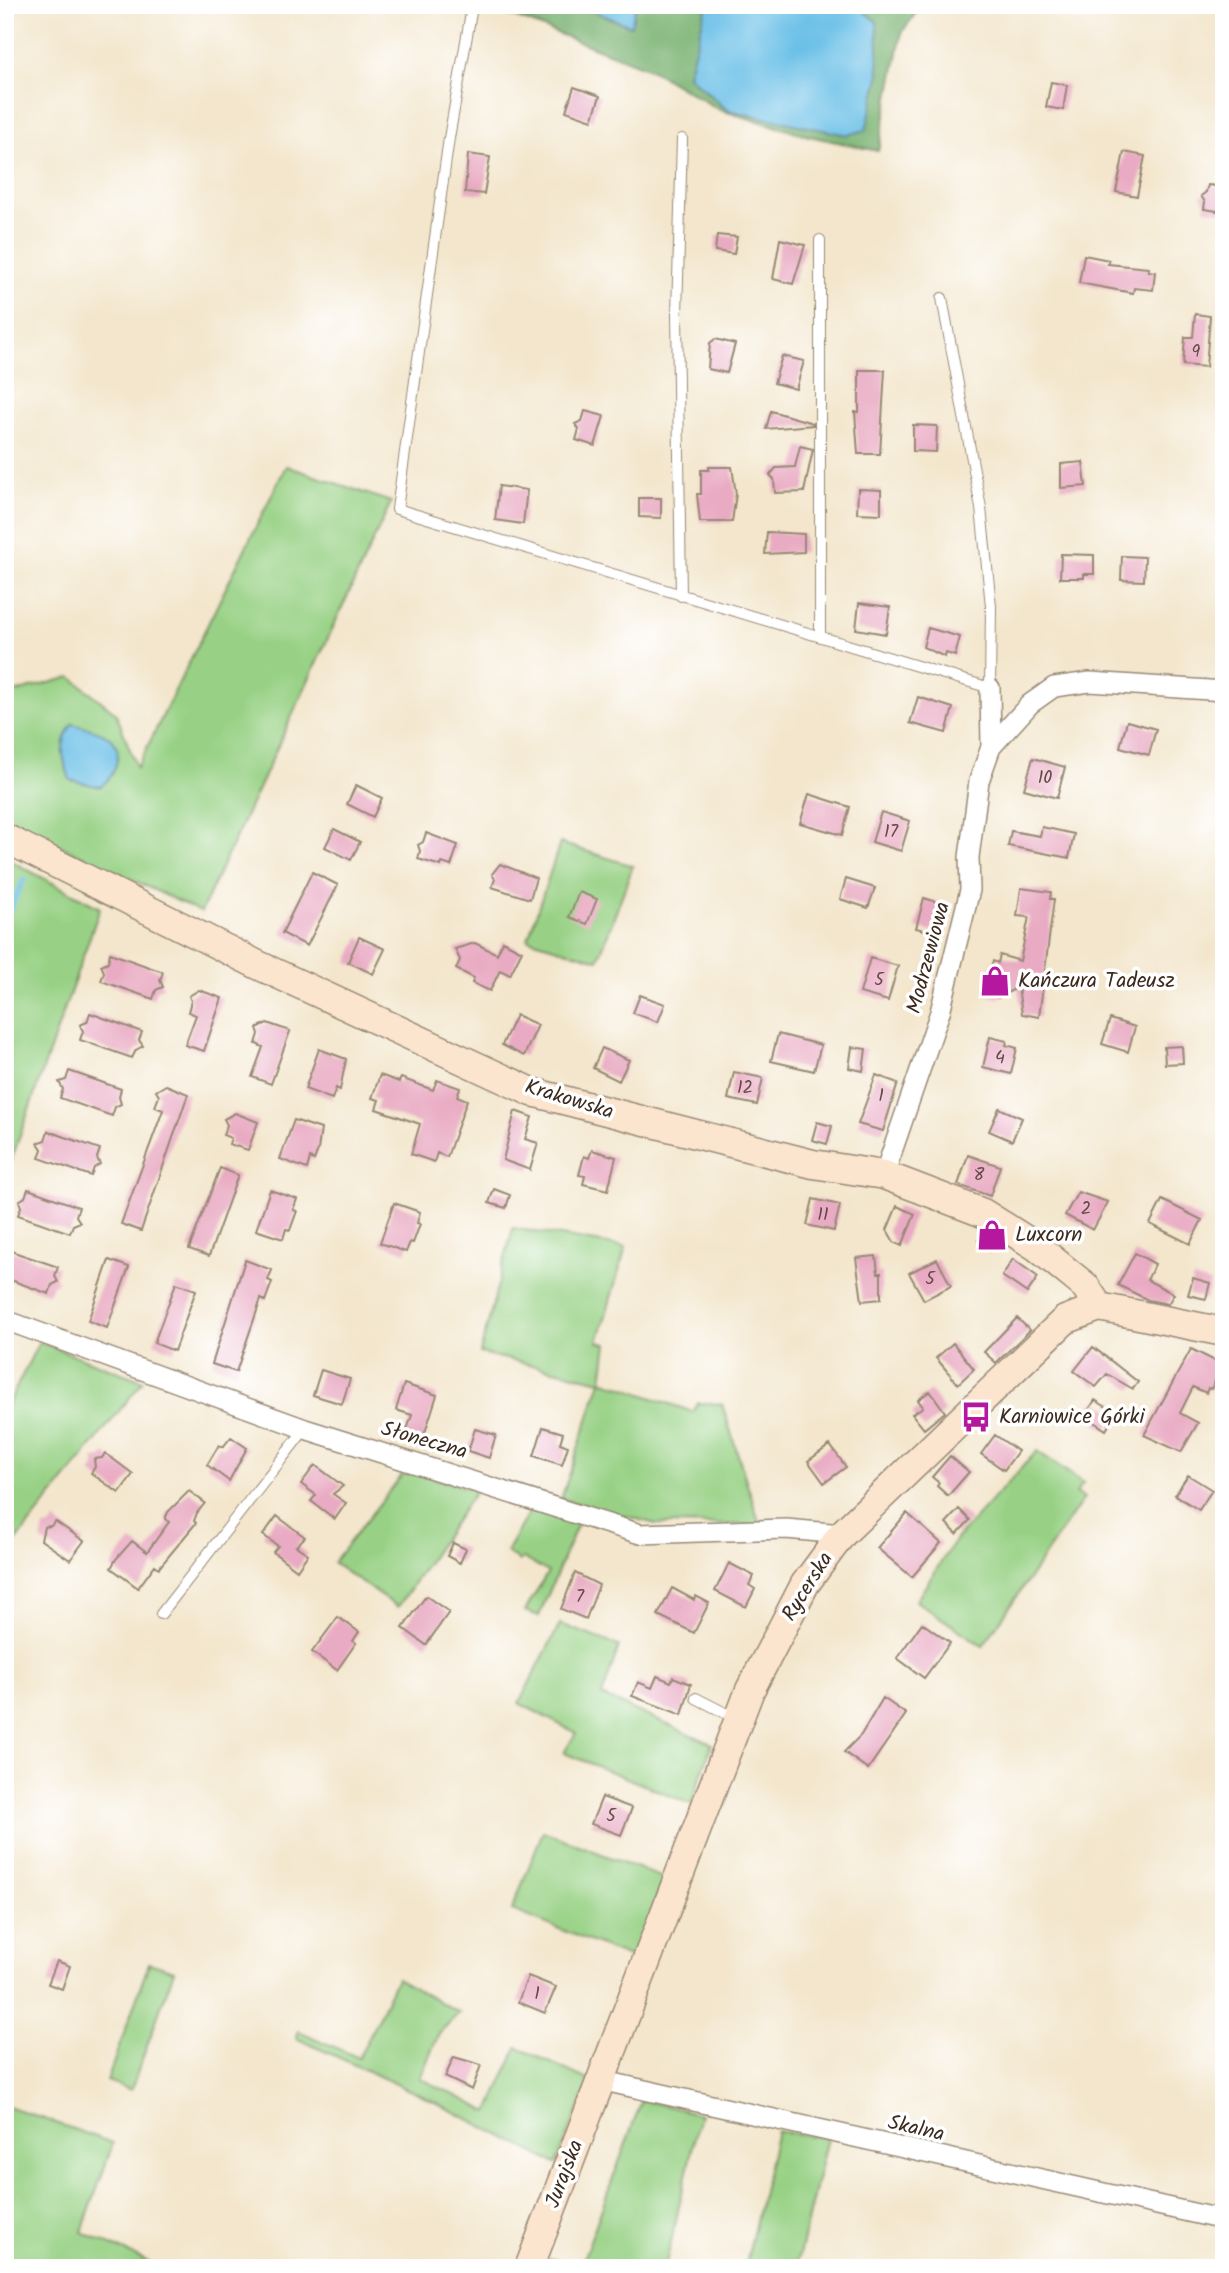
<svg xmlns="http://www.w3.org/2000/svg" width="1229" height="2273" viewBox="0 0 1229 2273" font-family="Kalam,sans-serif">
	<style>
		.green { fill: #98d185; stroke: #6a7e52; stroke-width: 2 }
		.forest { fill: #7ab372; stroke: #5a6e48; stroke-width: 2 }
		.water { fill: #6ac0e7; stroke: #527582; stroke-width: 2 }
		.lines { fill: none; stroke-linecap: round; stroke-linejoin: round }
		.stream { stroke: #6ac0e7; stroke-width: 5 }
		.building { fill: #e9abc3 }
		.lane-casing { stroke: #978875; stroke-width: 12 }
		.street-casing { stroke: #978875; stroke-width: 22 }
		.secondary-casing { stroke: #978875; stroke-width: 31 }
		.lane { stroke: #fff; stroke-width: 10 }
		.street { stroke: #fff; stroke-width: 19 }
		.secondary { stroke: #fbe5cf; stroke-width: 28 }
		.labels { text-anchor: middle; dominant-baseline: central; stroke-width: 7; stroke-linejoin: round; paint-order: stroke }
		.number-label { font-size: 18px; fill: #664a47 }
		.street-label { font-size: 21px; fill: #3b2a1e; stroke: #fff }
		.poi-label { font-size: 21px; fill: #3b2a1e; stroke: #fff; text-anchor: start }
	</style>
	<rect width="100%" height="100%" fill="#fff"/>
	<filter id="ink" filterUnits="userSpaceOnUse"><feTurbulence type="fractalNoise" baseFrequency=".0143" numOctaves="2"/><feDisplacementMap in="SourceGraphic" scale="14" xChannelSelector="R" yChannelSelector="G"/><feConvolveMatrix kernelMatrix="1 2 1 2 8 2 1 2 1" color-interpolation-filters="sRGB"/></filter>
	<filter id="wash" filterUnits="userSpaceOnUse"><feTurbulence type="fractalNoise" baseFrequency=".00686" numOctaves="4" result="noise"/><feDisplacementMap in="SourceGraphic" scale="28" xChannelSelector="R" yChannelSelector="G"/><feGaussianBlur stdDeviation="1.57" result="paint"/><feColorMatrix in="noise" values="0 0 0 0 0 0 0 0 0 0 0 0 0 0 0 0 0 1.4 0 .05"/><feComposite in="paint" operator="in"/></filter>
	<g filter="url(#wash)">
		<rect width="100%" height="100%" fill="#f3e6cc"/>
		<path class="green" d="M286,466L391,502L201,912L5,820V695L71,677L116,713L137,768Z
			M560,843L633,866L598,960L528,939Z
			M5,858L100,908L5,1178Z
			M513,1228L626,1247L598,1342L607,1344L602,1380L693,1412L698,1403L722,1404L760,1525L656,1524L561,1499L601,1381L480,1353Z
			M39,1342L143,1381L5,1555V1410Z
			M1037,1451L1083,1483L1076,1493L1084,1498L983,1646L916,1601L956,1539Z
			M406,1470L476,1490L398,1607L333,1563Z
			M533,1505L578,1523L539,1616L525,1611L548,1572L523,1558L519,1561L506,1552Z
			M560,1624L619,1646L602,1696L712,1744L691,1804L564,1753L576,1733L519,1703Z
			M543,1831L663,1878L636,1960L512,1910Z
			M149,1963L174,1971L131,2090L107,2081Z
			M397,1978L459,2013L439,2033L420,2078L489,2112L517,2047L590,2081L556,2164L431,2100L296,2038L299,2031L359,2058Z
			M642,2100L700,2114L665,2268H542L547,2258L581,2265Z
			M5,2105L113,2143L82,2232L161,2268H5Z
			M777,2131L827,2138L796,2268H745Z"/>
		<path class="forest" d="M484,5H577L630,26L636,5H707L688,76L727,110L877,22L856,5H922L902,32L878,151L809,136L720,110L650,69Z"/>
		<path class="water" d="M577,5H636L631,26Z
			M707,5H856L877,22L879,77L866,130L847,135L727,110L688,75Z
			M72,724C91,729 123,733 117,760C114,774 111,778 100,787L70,780C62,756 58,746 72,724Z"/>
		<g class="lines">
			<path class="stream" d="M5,920L24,879"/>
		</g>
		<g id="blocks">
			<path class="building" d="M1051,82L1067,85L1063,110L1046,107Z
				M574,87L600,96L592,120L566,111Z
				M1124,152L1145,156L1137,196L1116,192Z
				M468,154L490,157L484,194L465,192Z
				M1208,185L1224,187V212L1204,209L1205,202L1201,196L1206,192Z
				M717,235L737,237L734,254L715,251Z
				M780,239L805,245L793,284L773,279Z
				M1084,255L1109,260L1108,264L1149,268L1148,271L1155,272L1153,290L1134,288L1133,293L1079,283Z
				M1195,314L1210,316L1206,367L1183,365L1185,337H1193Z
				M715,339L735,344L727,373L708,369L710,343Z
				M782,356L804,361L796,389L774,383Z
				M859,370H885L880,454H858L855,412H859Z
				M585,411L604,416L595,446L576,440L579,429L575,424L582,421Z
				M771,411L813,423V425L766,429Z
				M913,425L937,426L936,452L913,451Z
				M800,446L813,449L804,492L775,493L774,479L770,475L776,468L795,467Z
				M1083,462L1086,486L1061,488V464Z
				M709,467H732L736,494L732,522H700L697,494H701V470H709Z
				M499,486L527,490L523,524L495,520Z
				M858,489L881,490V514L857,513Z
				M639,498H661V518L639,517Z
				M767,532L804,534V552L765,554Z
				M1061,554L1094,555V574H1084V578H1060Z
				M1122,556L1145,557L1144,581L1121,580Z
				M859,603L890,607L886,634L856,629Z
				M928,628L960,637L955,656L946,653L945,657L923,647Z
				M918,697L953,708L946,733L910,723Z
				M1127,721L1156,729L1149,755L1120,747Z
				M1033,758L1065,767L1057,798L1024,789Z
				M356,785L382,798L373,817L347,804Z
				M809,794L850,807L842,835L800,823Z
				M881,812L910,821L901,851L872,842Z
				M1042,827L1074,834L1069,858L1008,846L1011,831L1040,836Z
				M334,829L360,842L351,860L325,847Z
				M426,833L458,845L451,866L442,863L441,866L418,859L420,851L418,845L423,842Z
				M500,864L536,878L530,899L492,887L495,879L492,874Z
				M312,872L338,885L307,946L282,933Z
				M846,879L875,888L868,908L840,899Z
				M1021,888L1051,892L1050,899H1054L1039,1017L1022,1014L1018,987L998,998L985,994L993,961L998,963L1000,955L1020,961L1029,917L1017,916Z
				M579,892L597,899L587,924L569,917Z
				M924,898L940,903L932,932L916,928Z
				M359,937L385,949L373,974L348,962Z
				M503,941L522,951L510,975L500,970L490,991L472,983L474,978L456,969L460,960L455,949L475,943L497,954Z
				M110,953L163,972L160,980L163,987L156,990L153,999L101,981L104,972L101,965L108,962Z
				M870,958L898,966L888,1001L860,993Z
				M199,990L222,998L204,1051L185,1045L196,1015L188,1012L191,1001L189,996Z
				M640,995L665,1004L658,1022L633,1013Z
				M90,1013L142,1032L139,1040L143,1046L136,1050L132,1058L80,1040L83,1031L80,1025L87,1022Z
				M516,1015L538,1025L524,1056L502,1045Z
				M1110,1019L1135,1027L1128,1052L1102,1044Z
				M267,1023L290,1031L271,1084L252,1077L263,1047L256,1044L259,1034L257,1028Z
				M778,1034L821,1045L814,1071L771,1061Z
				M990,1037L1007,1041L1006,1045L1017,1048L1011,1074L983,1067Z
				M1182,1046L1183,1063L1165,1064L1164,1047Z
				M852,1047L866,1049L863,1071L849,1068Z
				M602,1048L629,1060L619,1081L593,1068Z
				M319,1049L346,1059L340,1090L336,1088L332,1099L305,1089Z
				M69,1071L121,1089L119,1097L121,1104L115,1107L112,1116L60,1098L63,1089L59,1082L66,1080Z
				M734,1072L763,1078L757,1105L728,1099Z
				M380,1075L399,1082L401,1078L433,1090L437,1080L460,1088L457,1096L467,1100L447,1157L437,1153L434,1162L411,1154L420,1124L376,1109L379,1100L372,1098Z
				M876,1075L898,1083L883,1131L858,1124Z
				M166,1085L188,1094L141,1231L121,1224L163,1110L155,1107L159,1096L156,1091Z
				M999,1108L1022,1118L1012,1141L989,1131Z
				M515,1111L532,1117L525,1139L538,1143L530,1170L503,1160Z
				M235,1113L258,1122L248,1150L229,1144L231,1138L223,1135L227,1125L224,1119Z
				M294,1120L321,1129L318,1150L314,1160L310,1158L307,1169L280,1159Z
				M817,1122L832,1126L827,1144L812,1140Z
				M48,1131L100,1149L97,1158L100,1164L94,1168L91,1176L39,1158L42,1149L38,1143L45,1140Z
				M592,1150L616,1157L608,1190L583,1184L585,1176L579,1175L584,1156L589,1158Z
				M968,1155L1000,1166L990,1196L958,1185Z
				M220,1168L238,1175L209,1256L189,1249Z
				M28,1189L79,1207L76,1216L80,1222L73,1225L70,1233L18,1215L21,1207L19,1201L25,1197Z
				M494,1189L510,1195L506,1208L489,1203Z
				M270,1190L297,1199L293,1210L297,1211L290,1230L286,1229L283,1239L256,1230Z
				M1078,1192L1108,1202L1093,1230L1065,1215Z
				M813,1199L840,1205L834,1231L807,1225Z
				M1162,1200L1202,1220L1190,1244L1150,1224Z
				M394,1203L420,1212L417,1223L420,1224L413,1243L410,1242L406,1252L380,1243Z
				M897,1206L915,1214L902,1246L894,1242L887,1230Z
				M984,1233L998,1242L990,1251L978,1240Z
				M5,1249L58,1267L55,1276L58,1282L52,1285L49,1294L5,1278Z
				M1135,1253L1155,1264L1147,1280L1174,1294L1168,1304L1148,1300L1118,1285Z
				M876,1256L878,1273H881V1299L862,1301L856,1258Z
				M937,1259L951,1286L924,1300L909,1273Z
				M1013,1259L1038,1277L1027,1293L1002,1276Z
				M109,1260L129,1267L107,1328L88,1321Z
				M245,1260L272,1270L268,1280L272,1282L265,1301L261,1299L236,1372L212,1364Z
				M1193,1278L1210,1283L1206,1299L1188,1295Z
				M176,1283L196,1290L174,1351L154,1343Z
				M1017,1318L1030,1330L996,1363L984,1352Z
				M953,1343L974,1369L958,1384L936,1358Z
				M1093,1347L1138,1382L1133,1389L1107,1374L1096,1387L1074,1371Z
				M1191,1349L1223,1365L1211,1389L1208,1388L1206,1393L1193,1387L1180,1413L1198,1423L1181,1452L1144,1435Z
				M321,1370L350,1379L342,1404L313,1395Z
				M404,1384L437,1395L422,1442L405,1436L412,1415L396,1410Z
				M930,1391L945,1412L924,1429L912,1414L923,1407L918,1400Z
				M1095,1400L1116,1413L1106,1430L1085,1416Z
				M543,1427L563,1433L560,1443L568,1446L562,1465L534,1456Z
				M475,1429L496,1435L489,1458L468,1451Z
				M995,1435L1018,1451L1004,1470L981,1454Z
				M231,1437L247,1448L229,1481L207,1465L219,1445L223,1447Z
				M830,1445L846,1467L824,1483L808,1461Z
				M105,1453L133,1474L119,1493L91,1473L95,1467L94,1459L102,1458Z
				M950,1456L969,1472L948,1496L937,1486L939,1483L932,1477Z
				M315,1465L343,1486L333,1494L346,1503L335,1519L311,1501L316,1495L301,1484Z
				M1188,1475L1212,1490L1199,1510L1175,1495Z
				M189,1491L205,1503L197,1513L194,1521L196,1523L159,1568L155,1565L138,1588L111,1568L116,1559L132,1541L147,1552L169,1522L165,1519L168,1512Z
				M959,1509L970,1520L957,1534L946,1523Z
				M907,1513L941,1543L912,1577L877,1548Z
				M277,1516L305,1537L296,1546L308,1554L297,1570L273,1552L278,1546L263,1535Z
				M55,1521L84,1541L70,1560L41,1540L44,1527L51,1526Z
				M453,1543L466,1549L460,1563L447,1556Z
				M729,1563L754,1576L749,1585L755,1589L746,1607L715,1591Z
				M575,1573L599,1585L586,1619L561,1609Z
				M672,1588L694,1600L696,1596L709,1603L694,1633L658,1615Z
				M426,1596L449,1612L426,1645L403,1628Z
				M338,1617L359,1632L353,1641L356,1643L337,1670L312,1652Z
				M922,1623L950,1643L924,1678L897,1658Z
				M657,1676L671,1682L673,1677L691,1684L682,1715L632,1696L638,1682L652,1688Z
				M883,1698L906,1714L868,1769L844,1752L861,1735Z
				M602,1797L632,1808L621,1835L591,1824Z
				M57,1961L70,1966L62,1989L48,1984Z
				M528,1976L556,1987L545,2013L518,2002Z
				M454,2057L481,2065L472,2090L445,2077Z"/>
		</g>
	</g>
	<g filter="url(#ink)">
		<use href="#blocks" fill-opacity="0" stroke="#978875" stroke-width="2"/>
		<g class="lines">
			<g class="lane-casing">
				<path id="lane" d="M472,7L449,138L397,509L990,688L991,606L981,508L942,298
					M820,240V635
					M681,596L677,314L682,139
					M161,1614L305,1429
					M696,1698L735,1718"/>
			</g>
			<g class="street-casing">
				<path id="street" d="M990,688L991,747
					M884,1175L940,1012L970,890L969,857L979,781L991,747L1030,704L1054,687L1090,682L1224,691
					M5,1320L305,1429L640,1534L786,1529L842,1534
					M600,2080L1224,2220"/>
			</g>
			<g class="secondary-casing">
				<path id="secondary" d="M5,838L258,965L532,1092L813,1164L884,1175L983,1213L1037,1247L1064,1269L1085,1286L1099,1307
					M529,2268L750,1690L805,1584L842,1534L1065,1320L1099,1307L1224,1332"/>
			</g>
			<use href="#lane" class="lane"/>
			<use href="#street" class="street"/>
			<use href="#secondary" class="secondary"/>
		</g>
	</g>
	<defs>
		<g id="shop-bare" transform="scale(2.415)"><path d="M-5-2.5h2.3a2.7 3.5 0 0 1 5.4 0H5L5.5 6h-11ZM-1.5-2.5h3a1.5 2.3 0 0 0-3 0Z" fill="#b5179e" stroke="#fff" stroke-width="2.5" paint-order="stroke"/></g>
		<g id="bus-bare" transform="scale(2.415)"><path d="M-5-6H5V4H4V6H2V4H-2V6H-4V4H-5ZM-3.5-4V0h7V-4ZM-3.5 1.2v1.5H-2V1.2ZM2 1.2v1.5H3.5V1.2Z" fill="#b5179e" stroke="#fff" stroke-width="2.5" paint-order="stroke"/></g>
	</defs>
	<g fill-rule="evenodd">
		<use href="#shop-bare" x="995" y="981"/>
		<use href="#shop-bare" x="992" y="1235"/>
		<use href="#bus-bare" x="976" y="1417"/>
	</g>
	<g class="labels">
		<g class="number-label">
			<text x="1196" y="352">9</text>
			<text x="1045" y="778">10</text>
			<text x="891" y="832">17</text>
			<text x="879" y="980">5</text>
			<text x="1000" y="1058">4</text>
			<text x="745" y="1088">12</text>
			<text x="881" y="1096">1</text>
			<text x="979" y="1175">8</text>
			<text x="1086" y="1209">2</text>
			<text x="823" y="1215">11</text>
			<text x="930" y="1279">5</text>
			<text x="580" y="1597">7</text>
			<text x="611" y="1816">5</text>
			<text x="537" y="1994">1</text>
		</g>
		<g class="street-label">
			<text transform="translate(929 958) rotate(-75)">Modrzewiowa</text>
			<text transform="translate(569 1100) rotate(17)">Krakowska</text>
			<text transform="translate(424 1441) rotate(16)">Słoneczna</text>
			<text transform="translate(808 1587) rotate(-58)">Rycerska</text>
			<text transform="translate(916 2129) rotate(13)">Skalna</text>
			<text transform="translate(565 2174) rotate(-69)">Jurajska</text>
		</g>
		<g class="poi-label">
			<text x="1018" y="981">Kańczura Tadeusz</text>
			<text x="1015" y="1235">Luxcorn</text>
			<text x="999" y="1417">Karniowice Górki</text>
		</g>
	</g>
	<rect width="1229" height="2273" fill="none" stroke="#fff" stroke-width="28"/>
</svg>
